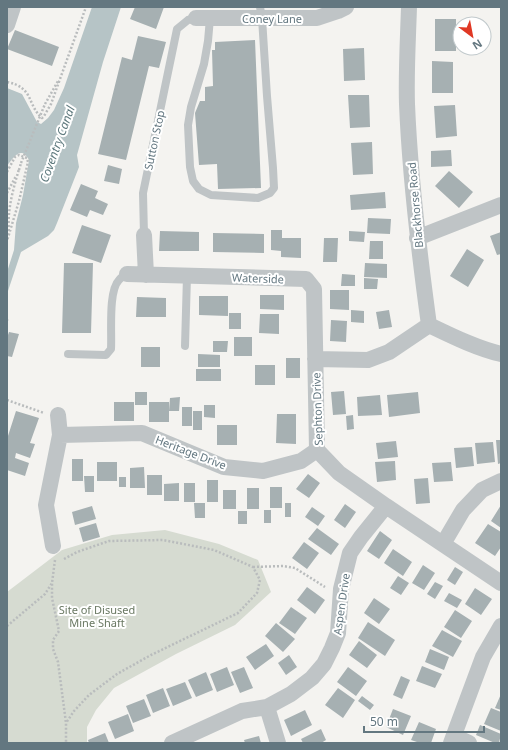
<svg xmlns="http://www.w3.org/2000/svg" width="508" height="750" viewBox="0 0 508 750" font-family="'Noto Sans',sans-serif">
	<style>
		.green { fill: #d6dbd1 }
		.water { fill: #b6c4c6 }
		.building { fill: #a6b0b2 }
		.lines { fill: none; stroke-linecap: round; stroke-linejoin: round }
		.path { stroke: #b9bcbd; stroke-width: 2.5; stroke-dasharray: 2 2; stroke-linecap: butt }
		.service { stroke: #bfc4c6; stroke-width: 8 }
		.minor { stroke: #bfc4c6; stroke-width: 16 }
		.path-bridge { stroke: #b9bcbd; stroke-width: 2.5; stroke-dasharray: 2 2; stroke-linecap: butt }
		.labels { text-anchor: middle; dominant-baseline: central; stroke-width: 4; stroke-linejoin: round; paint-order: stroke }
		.street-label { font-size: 11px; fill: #637780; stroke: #fff }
		.park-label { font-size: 11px; fill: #697862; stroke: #fff }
		.water-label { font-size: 12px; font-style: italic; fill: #5f7a7e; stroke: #fff }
	</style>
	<rect width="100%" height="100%" fill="#f4f3f0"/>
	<path class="green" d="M165,530L219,544L258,560L271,592L235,625L176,654L114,688L96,710L87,727V743H7V592L62,550L112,535Z"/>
	<path class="water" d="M92,7H121L103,62L77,155L79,167L57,223L54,230L48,236L21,252L7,294V272L14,250L16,223L23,195L29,160C21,145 13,158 7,166V88L22,94L37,122L41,124L48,118L54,110L64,88Z"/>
	<path class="building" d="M135,7H164L156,29L130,19Z
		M435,19H456V51H435Z
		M15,30L59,47L52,66L7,49Z
		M138,36L166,42L159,68L149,66L126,160L98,154L122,57L132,60Z
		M255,40L261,188L218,189L217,164L199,165L195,113L200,101H205V87L213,86L212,50H215V42Z
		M364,48L365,80L344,81L343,49Z
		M432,61L453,62V93H432Z
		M348,95H369L370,127L350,128Z
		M455,105L457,136L436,138L434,106Z
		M372,142L373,174L353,175L351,143Z
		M451,150L452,166L431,167V151Z
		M108,165L122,169L119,184L104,181Z
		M449,171L473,192L459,208L435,186Z
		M81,184L98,191L95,198L108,204L103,215L90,210L87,217L70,210Z
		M385,192L386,208L351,210L350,195Z
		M368,218L391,219L390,234L367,233Z
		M82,225L111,235L101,263L72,253Z
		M271,230H282V238H301V258L281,257V251L271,250Z
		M160,231L199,232V251H159Z
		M349,231L365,232L364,242L349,241Z
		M501,232V254L497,255L490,236Z
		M213,233L264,234V253L213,252Z
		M324,238H338L337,262H323Z
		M370,241H383V259H369Z
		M467,249L484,260L468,287L450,276Z
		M64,263H93L91,333H62Z
		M365,263L387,264V278L364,277Z
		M342,274L355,275V286H341Z
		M364,278L378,279L377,289H364Z
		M330,290H349V310L330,309Z
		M260,295H284V310L260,309Z
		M199,296H228V316L199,315Z
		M137,297L166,298V317H136Z
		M351,310L364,311V323L351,322Z
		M389,310L392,327L379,329L376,312Z
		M229,313H241V329H229Z
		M260,314H279V334L259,333Z
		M331,320L347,321L346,342L330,341Z
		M9,332L19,334L12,357L7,356V338Z
		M234,337H252V356H234Z
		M213,341H228L227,352H213Z
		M141,347H160V367H141Z
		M198,354L220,355V367H198Z
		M286,358H300V378H286Z
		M255,365H275V385H255Z
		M196,369H221V381H196Z
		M344,391L346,414L333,415L331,392Z
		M135,392H147V405H135Z
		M418,392L420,413L389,417L387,395Z
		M380,395L382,415L358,416L357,397Z
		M180,397L179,411H169L170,398Z
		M114,402H134V421H114Z
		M149,402H169V422H149Z
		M204,405H215V418L204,417Z
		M182,407H192V426H182Z
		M16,411L39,418L30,443L35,444L30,458L16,453L15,458L29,463L25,476L7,470V439Z
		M193,411H202V430H193Z
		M277,414H296V444L276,443Z
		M353,415L354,429L347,430L346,416Z
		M217,425H237V445H217Z
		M496,440H501V463L498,464Z
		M396,441L398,457L378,459L376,443Z
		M493,442L495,462L477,464L475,443Z
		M472,447L474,466L456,468L454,448Z
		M72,459H83V481H72Z
		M395,461L396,480L377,482L375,462Z
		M97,462H117V481H97Z
		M451,462L453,481L434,482L432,463Z
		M144,467L145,488H130V468Z
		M308,474L320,483L309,498L296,489Z
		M147,475H162V495H147Z
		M84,476H94V492H85Z
		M119,477H126V487H119Z
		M428,478L430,503L416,504L414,479Z
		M207,480H218V502H207Z
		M179,483V501H164V484Z
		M184,483H195V502H184Z
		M270,487H282V508H270Z
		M247,488H259V509H247Z
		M223,490H236V509H223Z
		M194,503H205V518H195Z
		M285,503H291V517H285Z
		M345,504L356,512L345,528L334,520Z
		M501,505V528L491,521Z
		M92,506L96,519L75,525L72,512Z
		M312,507L325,516L318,526L305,517Z
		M264,510H271V523H264Z
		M238,511H247V524H238Z
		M96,523L100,537L83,542L79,528Z
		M488,524L501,532V547L495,556L475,543Z
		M317,528L339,544L331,555L308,539Z
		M380,531L392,540L379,559L367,551Z
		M304,542L319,553L307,569L292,558Z
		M393,549L412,562L403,576L384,563Z
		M423,565L435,573L424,590L412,583Z
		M455,567L463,572L455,585L447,580Z
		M398,576L409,583L401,595L390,588Z
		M435,582L443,586L435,599L427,594Z
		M307,587L325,600L315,614L297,600Z
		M475,588L492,599L481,615L465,604Z
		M449,593L462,600L457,608L444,601Z
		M374,598L390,609L379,624L364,613Z
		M291,607L307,618L295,634L279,623Z
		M455,610L472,621L461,638L444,627Z
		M368,622L395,640L385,656L358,638Z
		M276,623L295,639L283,652L265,636Z
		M442,630L462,641L453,657L432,646Z
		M359,641L377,655L367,668L349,655Z
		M266,644L274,656L255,670L246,657Z
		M430,649L449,657L444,670L425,662Z
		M289,655L297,667L286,675L278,663Z
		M422,666L442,674L435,688L416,681Z
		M227,667L234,685L217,692L210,674Z
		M244,667L253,688L240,693L231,672Z
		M348,667L367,681L356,696L337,682Z
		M206,672L213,690L196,697L188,680Z
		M401,676L410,680L402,699L393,695Z
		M185,682L192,698L173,706L166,689Z
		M163,688L170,706L153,713L146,695Z
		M338,688L355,700L343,718L325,705Z
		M501,694V710L495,708Z
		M362,696L374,705L370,710L358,701Z
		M144,699L151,716L133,723L126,706Z
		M491,708L501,712V731L484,724Z
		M393,709L411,716L403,735L386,727Z
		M305,710L312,725L291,736L284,720Z
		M128,714L134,731L115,739L108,722Z
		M419,722L436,729L431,743H420L411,740Z
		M480,725L501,734L499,743H495L476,735Z
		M321,729L326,740L321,743H303L301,739Z
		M105,733L109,743H89L88,740Z
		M259,736L261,743H245L244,740Z"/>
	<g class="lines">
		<path class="path" d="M7,82C34,87 27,105 42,118L44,116L51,104L86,7
			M45,104L58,81
			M19,170L21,163
			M7,172L15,157L19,155L27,158L28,162L19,201L7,241
			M7,193L16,176
			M9,231C7,210 13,190 19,169
			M7,319V321
			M7,400L44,413
			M64,559L77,552L109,541L163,540L214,550L253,567L260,580L257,593L238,613L151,655L117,674L89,695L74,711L66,723
			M55,560L52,583V598L59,631L53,640V649L58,662L66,723V743
			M253,567L283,566L295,568L325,587
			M7,626L45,594L52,583"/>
		<path class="service" d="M210,18L208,41L204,64L191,107L188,125L190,167L193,181L199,189L211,195L258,198L270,193L274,188L273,168L267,96L262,18L260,7
			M144,235L143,193L177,29L188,20L196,18
			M185,346L187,276
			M68,354L106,355L111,349C112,333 108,291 119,280C121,277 124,276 127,274"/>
		<path class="minor" d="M409,7C408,39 406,72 407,104C410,178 419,252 429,325C452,336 476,348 501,354
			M196,18H317L338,11L346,7
			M7,25L13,7
			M144,235L146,275
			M417,238L501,205
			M127,274L306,279L314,289L317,450L339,473L386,506L501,583
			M315,359L368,360L389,352L429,325
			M58,415L60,435L142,433L224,467L263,471L301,461L317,450
			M443,544L463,510L482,490L501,481
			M53,546L46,505L60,435
			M267,707L278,743
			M454,736L469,743
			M172,743L242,711L267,707L291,694L312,678L324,664L332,648L338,633L341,589L350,553L361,537L386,506
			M451,743L483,657L501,626"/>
		<path class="path-bridge" d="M21,163L45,104"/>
	</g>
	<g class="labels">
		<g class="street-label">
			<text x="272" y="18">Coney Lane</text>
			<text transform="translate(154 140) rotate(-78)">Sutton Stop</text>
			<text transform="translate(415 205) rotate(-95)">Blackhorse Road</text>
			<text transform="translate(258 278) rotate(2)">Waterside</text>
			<text transform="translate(317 409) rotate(-92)">Sephton Drive</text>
			<text transform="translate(191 452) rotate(21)">Heritage Drive</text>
			<text transform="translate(341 604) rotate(-82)">Aspen Drive</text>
		</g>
		<g class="park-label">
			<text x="97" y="609">Site of Disused<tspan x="97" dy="13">Mine Shaft</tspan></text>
		</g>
		<g class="water-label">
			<text transform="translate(57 144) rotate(-70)">Coventry Canal</text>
		</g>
	</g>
	<rect width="508" height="750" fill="none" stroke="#637780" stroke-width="16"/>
	<g transform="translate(472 36) rotate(148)"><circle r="19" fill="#ffffff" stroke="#c1c9cc"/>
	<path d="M0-3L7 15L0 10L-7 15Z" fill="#e03824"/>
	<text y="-6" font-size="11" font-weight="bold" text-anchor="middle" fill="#637780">N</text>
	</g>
	<path d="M364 726v6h120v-6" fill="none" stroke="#637780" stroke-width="2"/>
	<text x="370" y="726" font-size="12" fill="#637780" stroke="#ffffff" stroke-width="3" paint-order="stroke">50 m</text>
</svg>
